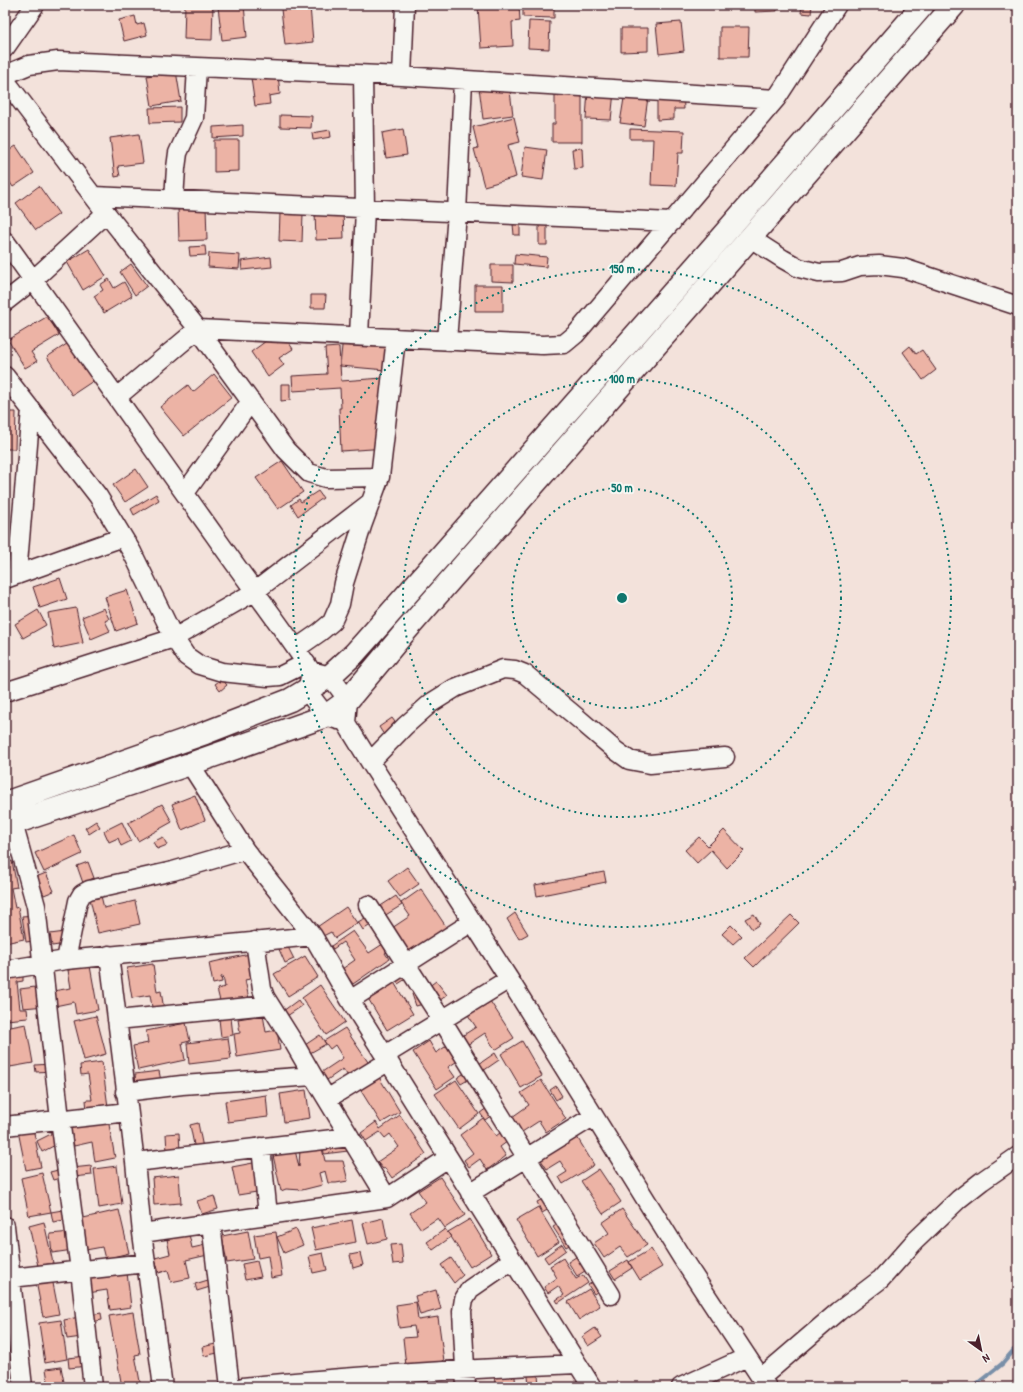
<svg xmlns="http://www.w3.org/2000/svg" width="1023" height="1392" viewBox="0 0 1023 1392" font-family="'Patrick Hand',sans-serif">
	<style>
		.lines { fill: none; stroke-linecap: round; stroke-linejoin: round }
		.stream { stroke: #798fa8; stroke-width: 4.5 }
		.building { fill: #ecb3a5; stroke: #4a1f2b }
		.minor-casing { stroke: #4a1f2b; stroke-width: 21 }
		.major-casing { stroke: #4a1f2b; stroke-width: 25 }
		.minor { stroke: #f6f6f2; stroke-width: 18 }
		.major { stroke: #f6f6f2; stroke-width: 22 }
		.ring { fill: none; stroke: #0f766e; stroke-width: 2; stroke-dasharray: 2 4 }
		.centre { fill: #0f766e; stroke: #f6f6f2; stroke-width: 2 }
		.ring-label { font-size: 12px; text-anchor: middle; font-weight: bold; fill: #0f766e; stroke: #f6f6f2; stroke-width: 4; stroke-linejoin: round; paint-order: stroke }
	</style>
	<rect width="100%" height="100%" fill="#f3e2db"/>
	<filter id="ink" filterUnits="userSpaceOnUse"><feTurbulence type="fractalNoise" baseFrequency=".025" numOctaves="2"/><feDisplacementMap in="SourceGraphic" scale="8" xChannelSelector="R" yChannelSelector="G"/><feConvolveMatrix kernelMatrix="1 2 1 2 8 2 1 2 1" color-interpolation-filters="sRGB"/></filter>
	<g filter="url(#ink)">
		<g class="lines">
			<path class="stream" d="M973,1387L1002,1364L1014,1350L1018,1348"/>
		</g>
		<path class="building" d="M185,5H213L212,40L184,39Z
			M244,5L247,37L222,40L218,7Z
			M283,5H316V6L283,7Z
			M498,5H519L520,21L512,22L513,46L481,48L478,6Z
			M523,5L554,6V18L523,17Z
			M590,5H619V8L589,7Z
			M755,5H777V11L755,12Z
			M802,5H812L811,14L801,13Z
			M310,6L313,42L285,45L281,9Z
			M135,16L137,25L144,23L147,35L124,41L119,20Z
			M529,21L550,22L549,49L528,48Z
			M681,22L684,51L659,54L656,24Z
			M720,27H749L748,57H720Z
			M621,28H648V51L621,52Z
			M176,71L181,101L152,106L147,76Z
			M278,74L280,94L269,96L270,104L255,106L251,78Z
			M509,83L513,115L483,119L479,87Z
			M626,86L649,90L644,126L620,123Z
			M555,90H582V142H552V124H555Z
			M588,90L614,92L611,120L586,119Z
			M683,90L684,109H674V119L657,120V91Z
			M180,107V122L150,123L149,108Z
			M280,115L312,116L311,128L280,127Z
			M514,117L520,142L508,145L516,177L484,186L474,149L478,148L473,127Z
			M243,125V136L213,138V127Z
			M403,129L407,155L386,158L382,133Z
			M630,129L684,131L683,153H678L676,186L651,185L653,139H630Z
			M330,130L331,137L313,140L312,133Z
			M139,134L143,163L118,166L120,176L115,177L110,138Z
			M214,140H239V171L214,172Z
			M16,146L34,173L13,187L5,175V153Z
			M525,147L547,150L543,180L521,177Z
			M582,148L583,168L574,169L572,149Z
			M39,186L59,214L36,230L16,203Z
			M178,207H206L207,240L179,241Z
			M343,210L344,239L316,240L315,212Z
			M280,213L303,214L302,242L279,241Z
			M539,217H547V245H539Z
			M520,223V235H514L513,224Z
			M205,246L206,255L190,256L189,247Z
			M89,249L106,276L83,290L67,262Z
			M209,253L240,255L239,269L208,267Z
			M515,254L547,257L546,267L514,264Z
			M271,257L272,267L242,270L241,261Z
			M131,264L147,286L135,295L120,272Z
			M491,265H513V282L491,281Z
			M109,279L114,288L124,282L132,296L104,313L94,296L103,290L100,285Z
			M475,285H503V311H475Z
			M311,295H326L325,308H311Z
			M48,316L59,335L31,352L37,361L25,368L8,340Z
			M273,336L277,343L285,337L293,349L279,358L284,365L268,377L251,352Z
			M343,336L389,340L386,370L340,366Z
			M76,338L102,375L72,395L47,357Z
			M910,346L916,354L922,350L936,370L923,380L903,352Z
			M339,347L341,381L383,378L387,448L341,451L339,408H341L340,388L293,391L292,376L327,374L325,348Z
			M214,374L232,397L184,436L160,407L188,385L193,392Z
			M281,384H290V400L281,401Z
			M5,412H16L15,449H5Z
			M282,461L303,492L278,509L256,478Z
			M136,469L148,487L125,502L113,485Z
			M318,491L323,498L298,516L291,505L299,499L301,502Z
			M156,494L159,500L134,515L131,509Z
			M5,546H8L5,564Z
			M60,578L67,599L40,608L33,587Z
			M127,590L138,623L116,631L105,597Z
			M76,608L83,643L54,649L48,613Z
			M104,608L109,619L105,621L110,631L91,639L82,617Z
			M38,610L46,625L23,638L15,624Z
			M222,679L227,685L220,691L215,684Z
			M392,718L398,726L384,735L379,727Z
			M195,795L205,820L182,830L172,804Z
			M162,804L172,822L138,841L128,823Z
			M96,821L100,827L89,834L85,828Z
			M122,822L131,841L121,846L118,838L109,842L104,831Z
			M724,830L744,851L727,868L711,850L697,863L685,850L699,837L708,846Z
			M74,835L82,854L44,872L35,853Z
			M163,837L167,845L157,849L153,842Z
			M12,861L17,887L11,888L15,908L18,907L24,939L5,943V863Z
			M88,862L94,878L83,883L77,866Z
			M407,867L419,884L400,897L388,881Z
			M604,872L606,882L537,896L535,885Z
			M46,873L54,891L44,895L36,877Z
			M99,888L104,908L135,901L140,924L98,933L88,890Z
			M421,889L447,928L409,953L392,928L410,916L401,903Z
			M396,896L402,905L384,916L379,907Z
			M346,907L357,923L335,938L331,932L323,936L317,927Z
			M374,913L378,920L363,930L358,922Z
			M515,913L528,934L519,939L507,919Z
			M754,914L760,924L752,929L745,919Z
			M35,915L39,940L26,942L22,916Z
			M791,915L799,923L754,967L745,958Z
			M731,925L742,936L733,944L722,934Z
			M353,931L369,953L389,940L394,947L385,953L389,959L353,984L342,969L355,960L343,942L333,949L331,946Z
			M65,932L66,944L52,946L50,934Z
			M286,943L294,959L285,963L278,947Z
			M254,953L259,977L245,980L249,999L221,1005L217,989L225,987L223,976L221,977L222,982L213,984L209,963Z
			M305,956L318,977L288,996L274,974Z
			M153,964L157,992L161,991L164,1010L153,1013L150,995L132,998L127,968Z
			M90,966L98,1010L76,1014L74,1002L55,1006L53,991L71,988L68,970Z
			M23,973V981L17,982L20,1009H27L28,1018L6,1020L5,975Z
			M412,975L398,984L392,976Z
			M392,979L413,1014L387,1030L366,995Z
			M436,981L447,995L439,1001L428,987Z
			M320,985L345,1022L326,1035L302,998Z
			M43,986L45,1006L23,1008L20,989Z
			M423,991L427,1003L416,1006L412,994Z
			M298,1000L302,1006L287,1016L283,1011Z
			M490,1001L514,1038L495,1050L485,1033L467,1045L462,1036L476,1027L468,1015Z
			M263,1015L266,1032L277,1030L280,1050L237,1057L234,1034L240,1033L238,1019Z
			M96,1016L106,1054L84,1060L74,1021Z
			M231,1018L233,1035L221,1037L219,1019Z
			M186,1023L190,1041L182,1043L185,1060L138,1070L133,1046L148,1043L146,1031Z
			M26,1024L33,1063L10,1067L5,1041V1028Z
			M345,1028L370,1065L350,1079L343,1069L327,1080L322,1072L343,1058L335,1045L330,1049L324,1041Z
			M320,1035L326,1044L310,1053L305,1045Z
			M228,1038L231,1059L189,1064L187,1043Z
			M429,1041L436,1053L454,1041L464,1057L448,1067L455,1077L437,1089L413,1052Z
			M522,1041L542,1076L521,1088L501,1054Z
			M495,1053L499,1060L483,1071L479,1064Z
			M102,1062L108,1107L87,1110L86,1100H92L88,1074L81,1075L80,1065Z
			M51,1064L52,1071L36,1072L35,1065Z
			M472,1068L476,1075L461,1084L457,1078Z
			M159,1071L161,1081L136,1085L135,1074Z
			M377,1074L400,1112L381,1123L358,1086Z
			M456,1080L479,1114L459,1129L435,1094Z
			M541,1080L566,1119L546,1132L539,1121L522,1132L512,1117L529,1105L521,1093Z
			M556,1086L562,1096L556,1100L550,1090Z
			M306,1090L310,1118L284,1122L280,1094Z
			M266,1095L268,1117L228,1122L225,1101Z
			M494,1103L499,1110L485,1120L480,1113Z
			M400,1115L426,1154L392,1178L385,1168L383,1169L377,1162L399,1147L390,1134L385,1138L380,1132L366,1141L361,1133L376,1122L380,1129Z
			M483,1118L496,1136L508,1127L515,1136L500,1147L506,1156L487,1170L480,1159L469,1167L464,1160L473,1153L460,1135Z
			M108,1119L115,1158L95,1162L92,1142L74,1146L70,1126Z
			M198,1123L203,1148L195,1150L190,1125Z
			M54,1125L63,1141L42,1152L37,1141L51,1134L48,1128Z
			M571,1127L594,1165L563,1184L559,1177L567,1172L560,1161L547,1169L541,1160Z
			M33,1128L41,1167L26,1170L18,1131Z
			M179,1133L180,1151L167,1152L166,1134Z
			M346,1142L348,1151L324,1154L323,1145Z
			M321,1144L325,1161H343L348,1181L336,1183H328L325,1171L319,1173L322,1185L302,1190L286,1189L281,1191L272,1151L294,1146L299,1167L300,1149Z
			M258,1162L263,1191L238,1195L232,1167Z
			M91,1166L92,1175L74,1177L72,1168Z
			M117,1166L122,1204L99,1208L94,1169Z
			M62,1169L64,1177L53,1180L50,1172Z
			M599,1169L621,1202L603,1214L581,1181Z
			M42,1173L51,1212L29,1216L21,1178Z
			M179,1175L181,1203L154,1205L152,1178Z
			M440,1177L465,1215L445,1228L438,1218L421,1229L410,1213L426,1202L418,1191Z
			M552,1194L558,1204L542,1213L537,1202Z
			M214,1196L218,1209L202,1214L197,1201Z
			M538,1207L559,1242L537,1256L516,1220Z
			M68,1209L70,1219L53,1222L51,1212Z
			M622,1209L647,1245L628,1257L620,1247L604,1258L594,1243L609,1233L602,1223Z
			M119,1210L129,1253L105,1259L102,1247L86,1250L79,1219Z
			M383,1218L387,1239L368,1244L363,1223Z
			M470,1219L491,1254L470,1267L448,1232Z
			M352,1220L356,1242L316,1250L311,1228Z
			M565,1220L578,1240L566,1247L553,1227Z
			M44,1222L53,1263L38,1266L29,1226Z
			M296,1229L303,1245L284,1253L277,1237Z
			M445,1229L451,1237L433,1250L427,1242Z
			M248,1231L253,1259L227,1263L222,1236Z
			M71,1232L73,1250L52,1253L50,1234Z
			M276,1232L282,1276L271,1278L268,1256L258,1258L254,1235Z
			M189,1234L192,1248L210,1244L212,1254L186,1260L190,1278L171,1282L168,1270L159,1273L155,1258L170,1254L167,1239Z
			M401,1244L403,1263L393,1264L390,1245Z
			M562,1244L566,1250L548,1263L544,1257Z
			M651,1249L662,1267L640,1280L629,1262Z
			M587,1250L596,1264L577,1276L568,1262Z
			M323,1253L327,1270L313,1273L309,1256Z
			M360,1253L363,1265L353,1268L350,1255Z
			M451,1258L463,1275L454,1283L441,1265Z
			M563,1258L576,1279L583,1275L588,1283L558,1303L556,1300L564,1295L558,1286L548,1293L544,1287L557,1278L550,1266Z
			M628,1260L632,1268L615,1279L610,1271Z
			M257,1261L261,1277L245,1280L242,1264Z
			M126,1264L131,1307L110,1310L107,1290L88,1293L86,1276Z
			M51,1273L59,1314L43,1317L35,1276Z
			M602,1276L608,1284L594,1294L588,1285Z
			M211,1279L213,1286L197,1291L195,1284Z
			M589,1289L600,1306L579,1320L568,1302Z
			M436,1290L441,1309L420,1315L415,1296Z
			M416,1302L418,1320L438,1317L444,1361L406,1366L403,1338L416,1337L414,1326L399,1328L396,1305Z
			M133,1312L140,1354L135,1355L141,1387H122L109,1316Z
			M101,1313L102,1320L92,1322L91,1315Z
			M79,1317L82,1337L67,1339L64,1320Z
			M61,1320L67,1359L45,1363L39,1323Z
			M595,1328L602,1337L588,1346L582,1337Z
			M220,1343L222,1352L204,1356L202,1347Z
			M86,1356L87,1366L69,1368L68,1358Z
			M61,1367L65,1387H49L46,1369Z
			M537,1367L539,1384L529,1385L527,1368Z
			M514,1368L516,1387H484L495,1386L494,1370Z
			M411,1377L413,1387H404L402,1378Z
			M554,1383L555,1387H533Z"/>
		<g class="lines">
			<g class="minor-casing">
				<path id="minor" d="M5,48L35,5
					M5,75L29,65L58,61L402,76L776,99
					M402,76L405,5
					M5,80L106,213L198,329L286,450L309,473L326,478L380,477
					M93,196L672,222
					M174,200L176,168L178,153L194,118L197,68
					M750,238L783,259L799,268L819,273L842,272L860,266L879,265L903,268L1018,306
					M5,241C76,339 145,438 215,536C247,582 281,625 311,671L330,676L348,700L346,723L370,762L509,979L682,1258L767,1387
					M5,302L33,280L106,213
					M359,336L365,209L363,75
					M447,341L457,213L463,80
					M5,376L98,496L132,552L174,638L186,656L199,665L222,672L268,677L280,676L306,663
					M117,397L198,329L543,345L564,344L576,334L776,99L837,5
					M185,493L251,401
					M17,575L31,409
					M5,579L123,537
					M297,648L320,632L332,622L340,604L344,583L362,526L380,477L396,338
					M310,677L307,691L326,716L338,720
					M5,692L174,638L254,592L371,502
					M370,762L405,726L431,703L455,688L503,669L515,670L525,674L573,714L615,750L629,760L650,764L725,757
					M190,764L245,850L313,936L350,1000L592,1387
					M13,823L36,906L60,1119L80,1270L93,1387
					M368,905L442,1020L611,1295
					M255,941L262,989L265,997L294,1043L313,1076
					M109,955L135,1162L142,1233L163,1387
					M66,960L78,901L82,894L89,890L173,871L245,850
					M5,970L66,960L313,936
					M350,1000L472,922
					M117,1020L269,1005
					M385,1055L509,979
					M125,1092L182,1085L313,1076L387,1198
					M327,1099L389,1061
					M5,1126L128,1112
					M261,1147L268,1215
					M135,1162L350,1137
					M470,1193L594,1116
					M211,1223L230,1387
					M5,1226L23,1387
					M142,1233L387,1198L448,1158
					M11,1278L146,1263
					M761,1378L839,1311L881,1279L914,1242L959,1199L982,1181L1018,1156
					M243,1387C354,1375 465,1369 577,1364
					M466,1387L462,1311L464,1299L470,1289L512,1260
					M681,1387L747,1357"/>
			</g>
			<g class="major-casing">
				<path id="major" d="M5,803L205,733L290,700L330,676L354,654L379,626L711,249L923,5
					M5,826L190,764L326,716L348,700L404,633L954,5"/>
			</g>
			<use href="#minor" class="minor"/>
			<use href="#major" class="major"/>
		</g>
	</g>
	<g class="ring">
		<circle cx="622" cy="598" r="110"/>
		<circle cx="622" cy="598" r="219"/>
		<circle cx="622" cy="598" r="329"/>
	</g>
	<circle cx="622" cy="598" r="6" class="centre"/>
	<g class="ring-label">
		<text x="622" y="273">150 m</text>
		<text x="622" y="383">100 m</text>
		<text x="622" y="492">50 m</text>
	</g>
	<rect width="1023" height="1392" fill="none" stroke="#f6f6f2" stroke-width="20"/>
	<rect x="10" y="10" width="1003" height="1372" fill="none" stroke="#4a1f2b" stroke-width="1.5" filter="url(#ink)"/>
	<g transform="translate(981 1350) rotate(147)" stroke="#f6f6f2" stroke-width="3" paint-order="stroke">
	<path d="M0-3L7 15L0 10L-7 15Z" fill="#4a1f2b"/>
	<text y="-6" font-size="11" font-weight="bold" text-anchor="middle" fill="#4a1f2b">N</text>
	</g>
</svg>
